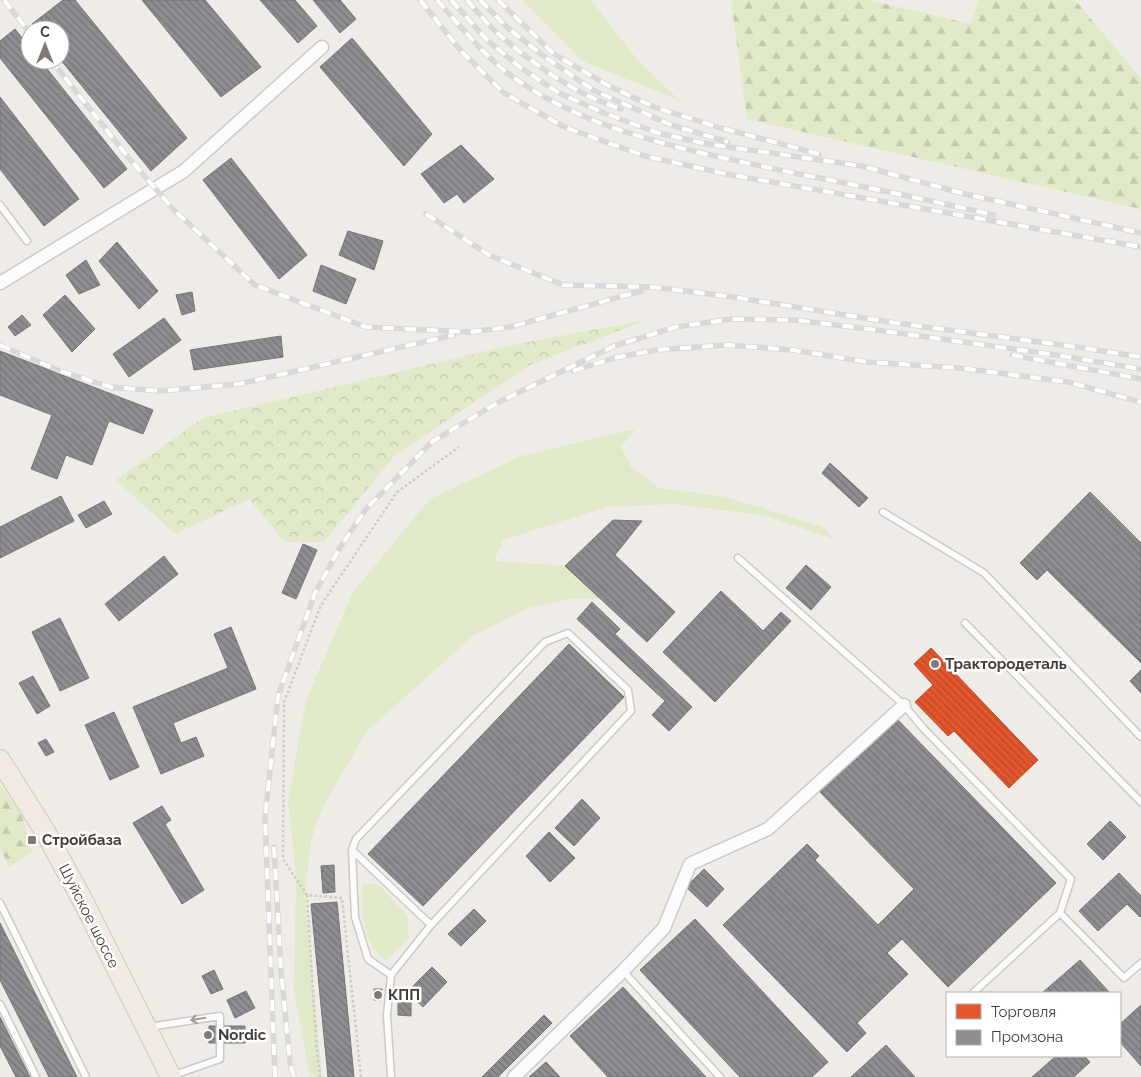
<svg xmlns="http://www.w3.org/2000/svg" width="1141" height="1077" viewBox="0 0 1141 1077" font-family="Raleway,sans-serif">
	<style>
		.grass { fill: #e0e9c8 }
		.forest { fill: url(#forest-firs) }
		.park { fill: url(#park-crowns) }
		.shops { fill: url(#shops-back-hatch); stroke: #b44f30 }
		.industry { fill: url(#industry-back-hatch); stroke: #777576 }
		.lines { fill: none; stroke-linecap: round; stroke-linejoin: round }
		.service-casing { stroke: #ccc8c4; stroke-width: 9 }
		.minor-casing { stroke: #ccc8c4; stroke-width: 15 }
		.primary-casing { stroke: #d1c6b6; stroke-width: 22 }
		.path { stroke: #cdcac6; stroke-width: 2.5; stroke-dasharray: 2.5 2.5; stroke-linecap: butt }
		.service { stroke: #fdfcfc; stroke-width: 6 }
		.minor { stroke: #fdfcfc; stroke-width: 12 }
		.primary { stroke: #f0eae3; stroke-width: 20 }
		.rail-casing { stroke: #d9d8d8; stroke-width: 5.5 }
		.rail { stroke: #fff; stroke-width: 4; stroke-dasharray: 11; stroke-linecap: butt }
		.oneway { stroke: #a19c98 }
		.poi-dot { fill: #807a74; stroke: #fff; stroke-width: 2 }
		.labels { text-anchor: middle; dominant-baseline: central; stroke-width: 5; stroke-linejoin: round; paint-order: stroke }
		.poi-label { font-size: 15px; font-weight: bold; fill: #453d35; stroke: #fff; text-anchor: start }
		.street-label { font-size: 15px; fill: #453d35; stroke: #fff }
	</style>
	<defs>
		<pattern id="forest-firs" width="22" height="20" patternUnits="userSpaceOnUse" patternTransform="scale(1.25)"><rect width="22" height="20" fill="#e0e9c8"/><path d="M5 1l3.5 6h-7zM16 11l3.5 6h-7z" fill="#c2c9ac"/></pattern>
		<pattern id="park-crowns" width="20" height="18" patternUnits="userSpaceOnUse" patternTransform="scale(1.25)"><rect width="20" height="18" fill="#e0e9c8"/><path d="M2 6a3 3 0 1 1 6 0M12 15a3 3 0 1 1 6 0" fill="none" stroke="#c2c9ac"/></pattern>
		<pattern id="shops-back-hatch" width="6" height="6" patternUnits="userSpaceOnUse" patternTransform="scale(1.25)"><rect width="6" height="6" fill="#e4572e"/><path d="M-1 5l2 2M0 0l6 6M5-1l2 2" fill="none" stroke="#bb4928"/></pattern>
		<pattern id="industry-back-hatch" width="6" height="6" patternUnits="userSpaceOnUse" patternTransform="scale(1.25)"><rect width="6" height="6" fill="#8d8d92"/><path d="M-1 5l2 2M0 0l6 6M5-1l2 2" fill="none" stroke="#757478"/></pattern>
	</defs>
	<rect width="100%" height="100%" fill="#efece8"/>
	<path class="grass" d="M522,0H591L639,62L679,100L582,61Z
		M635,429L621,447L631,467L659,488L726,497L823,527L834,539L763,515L672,504L607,507L503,540L494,561L572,566L602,598L569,599L528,608L473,636L366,732L321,811L311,840L305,894L322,1077H310L294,991L296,875L288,800L306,700L353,592L430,499L521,456Z
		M363,883L378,884L407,915L409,939L386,960C361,944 361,911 363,883Z"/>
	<path class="forest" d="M731,0H868L971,24L978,0H1075L1141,78V209L747,119Z
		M0,785L22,815L32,852L9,867L0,848Z"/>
	<path class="park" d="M647,320L530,365L395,455L324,542H285L249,499L175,534L116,480L203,418L507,346Z"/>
	<path class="shops" d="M931,648L1038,760L1009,788L954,731L948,736L915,702L933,685L914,664Z"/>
	<path class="industry" d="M63,0H75L187,138L151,171L60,59V30H37L32,24Z
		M142,0H205L261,67L221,97Z
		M260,0H295L317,26L298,43Z
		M313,0H340L356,19L340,33Z
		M15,29L30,48V60H40L127,169L104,188L0,58V41Z
		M352,38L432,134L404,166L320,67Z
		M0,97L79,199L44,226L0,169Z
		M461,145L494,179L464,203L457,194L444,203L421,174Z
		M231,158L307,255L279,279L203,180Z
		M348,231L383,241L374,270L339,255Z
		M117,242L158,291L139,309L99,261Z
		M86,260L100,285L79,294L66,275Z
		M321,265L356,279L346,304L313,291Z
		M192,292L195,311L182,315L176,295Z
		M65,295L95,329L72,352L43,315Z
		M22,315L31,325L15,336L8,327Z
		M164,318L181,340L129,377L113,354Z
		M281,336L283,357L194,370L190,350Z
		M0,351L153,410L143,434L109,421L92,465L66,455L57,479L31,469L52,415L0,395Z
		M830,463L868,498L859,507L822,473Z
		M1090,492L1141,543V663L1047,570L1037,580L1020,563Z
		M61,496L74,521L0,558V527Z
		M104,501L112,514L86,528L78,515Z
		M613,520L642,521L615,555L675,612L647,642L565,566Z
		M303,544L317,550L296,599L282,593Z
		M164,556L178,574L119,621L105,604Z
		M806,565L831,587L811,610L786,588Z
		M721,591L763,631L781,612L791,621L715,702L663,652Z
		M592,602L620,629L615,634L692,707L669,731L652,715L665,701L577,619Z
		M60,618L89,678L60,691L32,632Z
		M231,627L256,689L173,723L181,743L196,737L204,756L161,774L133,707L228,668L214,634Z
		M569,644L624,697L423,906L368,854Z
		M1141,670V693L1130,681Z
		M33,676L50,706L37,714L19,683Z
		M114,712L139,767L110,780L85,725Z
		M897,719L1056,883L948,987L902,939L887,953L908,974L857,1023L866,1033L847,1052L723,925L807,844L819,856L815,860L878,925L914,889L820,792Z
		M46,739L54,752L46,756L38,743Z
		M582,799L600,818L574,846L555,828Z
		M162,806L171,820L165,824L204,890L182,904L133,823Z
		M1110,821L1126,837L1103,860L1087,844Z
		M549,832L575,858L550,882L526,856Z
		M334,865L335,892L323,893L321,866Z
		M704,869L724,889L707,907L686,887Z
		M1119,873L1141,896V916L1140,917L1127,904L1098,931L1079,911Z
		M337,902L354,1077H328L311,904Z
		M474,909L486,921L461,946L448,934Z
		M695,919L828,1062L812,1077H740L640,970Z
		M0,923L77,1077H49L0,980Z
		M1080,960L1110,993H1042Z
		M432,967L447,982L423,1007L407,992Z
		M214,970L223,989L211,994L202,976Z
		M623,987L706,1077H608L570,1036Z
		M374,989H382L381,1000H374Z
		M246,991L255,1008L235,1018L227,1000Z
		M398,1000H411V1016L398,1015Z
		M1141,1005V1066L1120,1042V1024Z
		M544,1015L552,1023L498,1077H482Z
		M0,1017L30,1077H16L0,1046Z
		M209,1026H245V1043H209Z
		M886,1045L915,1077H851Z
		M1056,1056H1084L1090,1062L1074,1077H1032Z
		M546,1062L560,1077H529Z"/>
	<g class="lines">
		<g class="service-casing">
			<path id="service" d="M0,205L27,241
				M883,512L984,573L1141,737
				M738,558L904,705L923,728L1071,879L1060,913L1124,978L1141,963
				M965,623L1141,802
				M352,850L431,925
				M0,903L86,1077
				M623,971L720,1077
				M391,975L368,959L355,917L352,850L356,839L545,642L568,633L628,690L631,711L431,925L391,975L387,1015L391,1077
				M973,993L1060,913
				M0,1004L36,1077
				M149,1027L220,1016V1059L174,1075"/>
		</g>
		<g class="minor-casing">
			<path id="minor" d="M0,283L184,171L322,47
				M514,1077L623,971L664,928L690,864L768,829L904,705"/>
		</g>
		<g class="primary-casing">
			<path id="primary" d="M0,760L46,833L84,903L171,1077"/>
		</g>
		<path class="path" d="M307,895L283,859L284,702L321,605L397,492L459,447
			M320,1077L316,1039L307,895L342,898L361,1077"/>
		<use href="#service" class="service"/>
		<use href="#minor" class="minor"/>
		<use href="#primary" class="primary"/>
		<g class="rail-casing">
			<path id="rail" d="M4,0L30,33
				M420,0L462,52L504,93L564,127L645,156L726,174L1141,247
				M437,0C463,29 487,60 520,82C601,136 700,153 794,173C861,186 928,200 994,215
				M451,0L488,41L521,68L559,93L604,113L658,133L707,144L862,166L965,194L1141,233
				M467,0C478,12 489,27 502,37C537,67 577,95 621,109
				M480,0L509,29L545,57L593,90L671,125L728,142
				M498,0L554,54L607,85L654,107L721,128L819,154
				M51,60L128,157L174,210L255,285L366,327L469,332L510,327L641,291
				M426,214L489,255L563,285L653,287L733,297L889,322L1077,347L1141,357
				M0,345L60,371L111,387L159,391L239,384L454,335
				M1012,355L1141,379
				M573,371L614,358L656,350L727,345L793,350L867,362L960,368L1068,382L1141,402
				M274,847L281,970L290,1063L294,1077
				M275,1077L265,818L278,696L315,593L339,549L366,509L433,441L499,402L614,346L676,327L732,319L794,320L861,328L1050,354L1141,369"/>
		</g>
		<use href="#rail" class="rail"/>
	</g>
	<defs><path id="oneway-shaft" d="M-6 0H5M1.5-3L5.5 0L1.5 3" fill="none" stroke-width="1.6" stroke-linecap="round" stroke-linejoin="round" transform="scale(1.25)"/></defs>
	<use class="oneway" href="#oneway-shaft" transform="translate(198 1019) rotate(171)"/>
	<g class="poi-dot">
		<circle cx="935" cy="664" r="5"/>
		<rect x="27" y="835" width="10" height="10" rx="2.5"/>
		<circle cx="378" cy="995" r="5"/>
		<circle cx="208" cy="1035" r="5"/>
	</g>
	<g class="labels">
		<g class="poi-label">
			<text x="945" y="664">Трактородеталь</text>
			<text x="42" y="840">Стройбаза</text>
			<text x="388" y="995">КПП</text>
			<text x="218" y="1035">Nordic</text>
		</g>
		<g class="street-label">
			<text transform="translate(89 916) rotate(63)">Шуйское шоссе</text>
		</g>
	</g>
	<rect x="946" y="992" width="175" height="65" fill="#ffffff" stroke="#b5b1ae"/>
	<rect x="956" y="1004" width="25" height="15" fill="#e4572e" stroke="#b5b1ae"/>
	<text x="991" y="1017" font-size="15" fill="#453d35">Торговля</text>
	<rect x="956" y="1030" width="25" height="15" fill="#8d8d92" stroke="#b5b1ae"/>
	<text x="991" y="1042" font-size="15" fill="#453d35">Промзона</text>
	<g transform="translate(45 45)"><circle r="24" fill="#ffffff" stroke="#b5b1ae"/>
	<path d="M0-4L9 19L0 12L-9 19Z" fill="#807a74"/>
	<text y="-8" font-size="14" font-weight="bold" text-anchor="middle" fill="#453d35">С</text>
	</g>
</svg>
